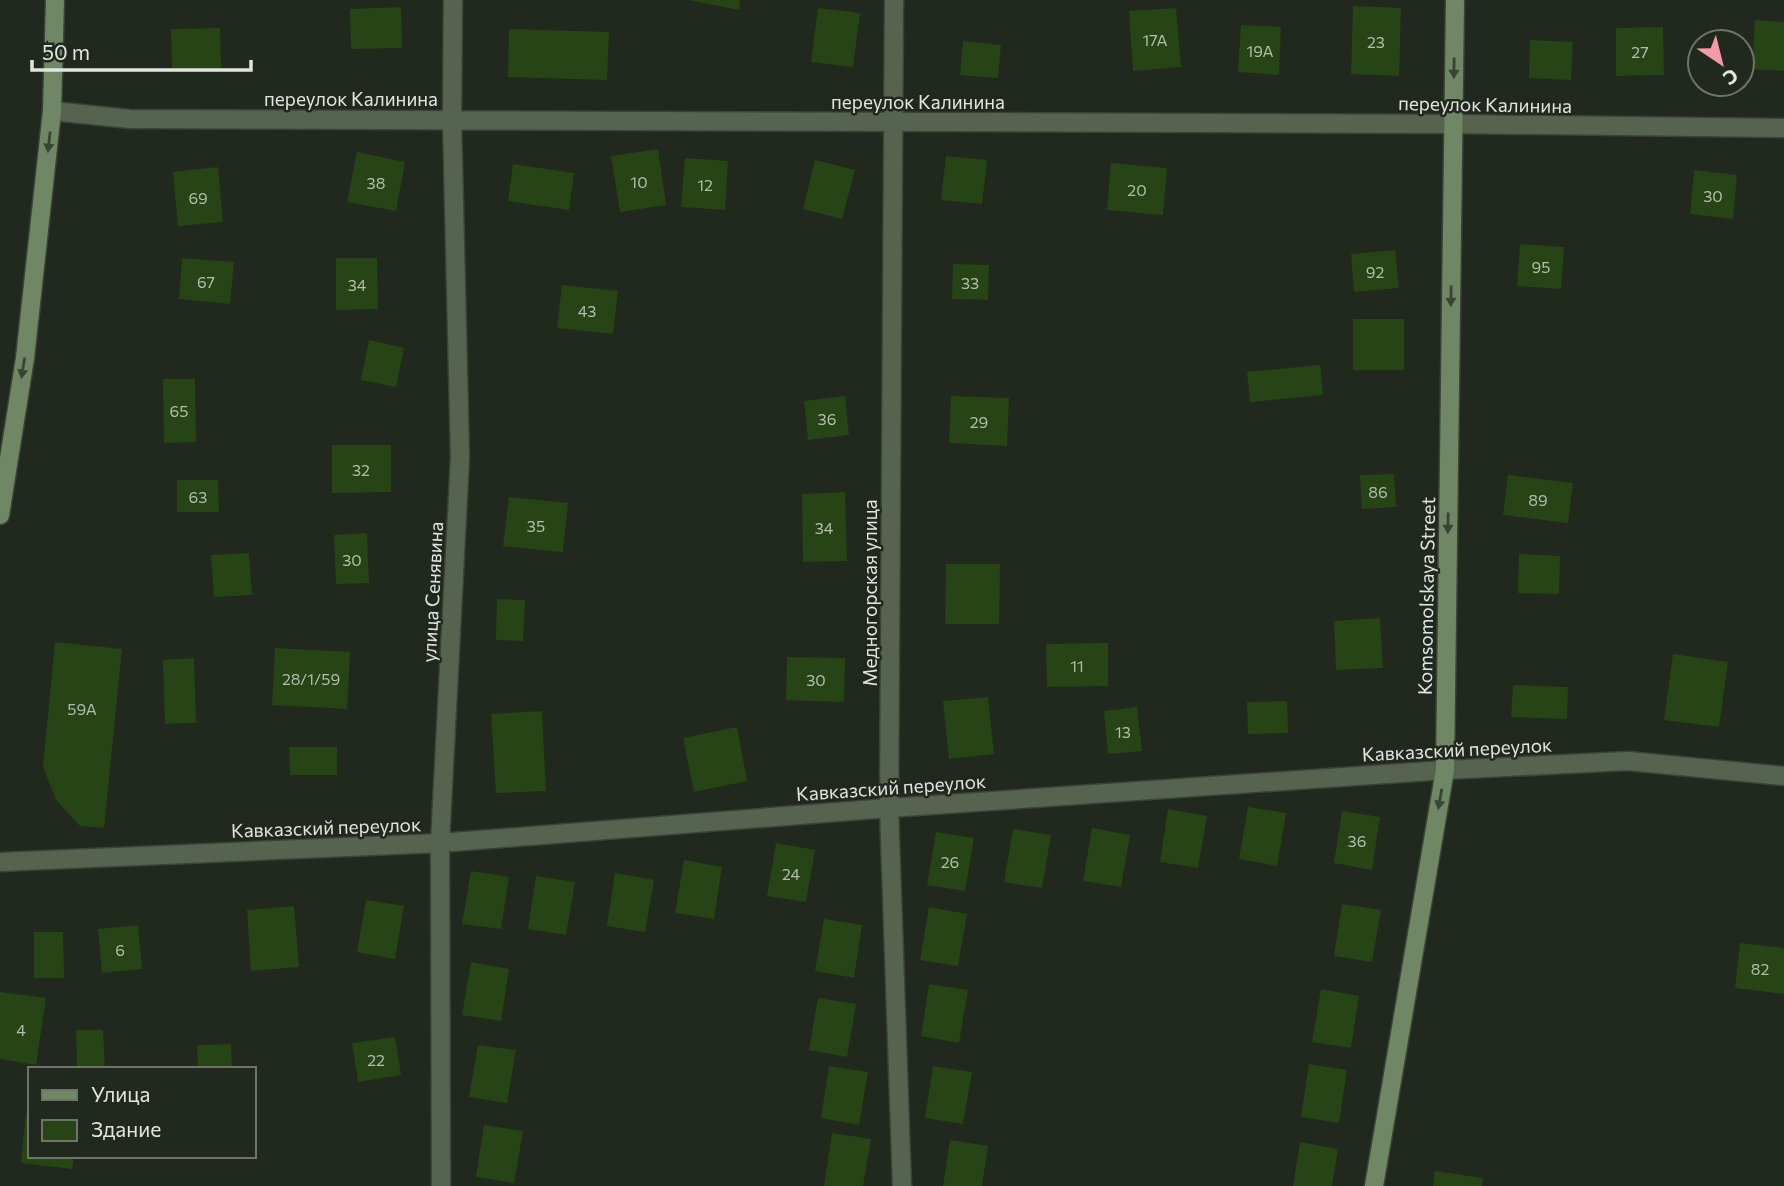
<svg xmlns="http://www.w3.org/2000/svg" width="1784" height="1186" viewBox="0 0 1784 1186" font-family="Commissioner,sans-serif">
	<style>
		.building { fill: #264415 }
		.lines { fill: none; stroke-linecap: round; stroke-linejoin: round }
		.minor-casing { stroke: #3c4239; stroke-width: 21 }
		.secondary-casing { stroke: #3c4239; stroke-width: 21 }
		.minor { stroke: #56644f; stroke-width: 18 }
		.secondary { stroke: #708766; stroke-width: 18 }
		.oneway { fill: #394434 }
		.labels { text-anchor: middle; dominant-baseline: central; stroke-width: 5; stroke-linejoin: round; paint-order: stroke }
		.number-label { font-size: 16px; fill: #b2bdac }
		.street-label { font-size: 19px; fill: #e1e5df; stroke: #21281e }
	</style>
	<rect width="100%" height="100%" fill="#21281e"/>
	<path class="building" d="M688,0H740L739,10Z
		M1353,6L1401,8L1399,76L1351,74Z
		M401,7L402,48L351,49L350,9Z
		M818,8L860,13L853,67L811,62Z
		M1176,8L1181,67L1133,71L1129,11Z
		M1755,20L1784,22V71L1752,69Z
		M1241,25L1281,27L1279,75L1238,72Z
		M1663,27L1664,75L1616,76V28Z
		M220,28L221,69L172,70L171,29Z
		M509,29L609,32L607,80L508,77Z
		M1530,40L1573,42L1571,80L1529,78Z
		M963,41L1001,45L998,78L960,75Z
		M658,149L666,205L620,212L611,156Z
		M357,152L405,162L396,211L347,202Z
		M946,156L987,160L982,204L941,200Z
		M685,158L728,161L725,210L681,207Z
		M815,160L855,170L842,219L803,209Z
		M1111,163L1167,168L1163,215L1107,210Z
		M513,164L574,173L569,210L508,201Z
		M218,167L223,222L178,226L173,172Z
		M1694,170L1737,175L1733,219L1690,214Z
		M1520,244L1564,247L1561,289L1517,286Z
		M1395,250L1399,288L1354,292L1351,254Z
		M182,258L234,262L230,304L179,299Z
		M336,258H377L378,309L336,310Z
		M953,264L989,265L988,300L952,299Z
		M562,285L618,291L613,334L557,328Z
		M1353,319H1404V370H1353Z
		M369,340L404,348L396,387L361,380Z
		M1320,365L1323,395L1250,402L1247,372Z
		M163,379H195L196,442L164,443Z
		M845,396L849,435L808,440L804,401Z
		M951,396L1009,398L1007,446L949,443Z
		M332,445H391V492L332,493Z
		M1394,474L1396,507L1362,509L1360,475Z
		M1508,475L1573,483L1568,523L1503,515Z
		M177,480H218L219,512H177Z
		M845,492L847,561L803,562L802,494Z
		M509,497L568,503L563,552L503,546Z
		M367,533L369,583L336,584L334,535Z
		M249,553L252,595L214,597L211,555Z
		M1519,554L1560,556L1559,594L1518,593Z
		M946,564H1000L999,624H945Z
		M497,599L525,600L523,641L496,640Z
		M1380,618L1383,668L1336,670L1334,621Z
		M55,642L122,649L104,828L80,826L56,800L43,767Z
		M1108,643V686L1047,687L1046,644Z
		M275,648L350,652L347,709L272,705Z
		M1673,654L1728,662L1719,727L1664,720Z
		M787,657L845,658L844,702L786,700Z
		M194,658L196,723L165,724L163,660Z
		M1513,685L1568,687L1567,719L1511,717Z
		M988,697L994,754L949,759L943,701Z
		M1287,701L1288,733L1248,734L1247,702Z
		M1137,707L1142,751L1108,754L1104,711Z
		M542,711L546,791L496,793L491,714Z
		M737,727L747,781L694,792L683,738Z
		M289,747H337V775H290Z
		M1248,807L1286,813L1277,866L1239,859Z
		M1168,809L1207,816L1198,868L1160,862Z
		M1342,811L1380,817L1372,870L1334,863Z
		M1092,828L1130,835L1121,887L1083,881Z
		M1013,829L1051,835L1042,888L1004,882Z
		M936,832L974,838L965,891L927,885Z
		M776,843L815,850L806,902L767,896Z
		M684,860L722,867L714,919L675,913Z
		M471,871L509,877L501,929L462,924Z
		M615,873L654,880L645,932L607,926Z
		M536,876L575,882L566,935L528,929Z
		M366,900L404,906L395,959L357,952Z
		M1342,904L1381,910L1372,962L1334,956Z
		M294,906L299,967L251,971L247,910Z
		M929,907L967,914L958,966L920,960Z
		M824,919L862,925L854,978L815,971Z
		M138,925L142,969L102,973L98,929Z
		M34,932H63L64,978H34Z
		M1740,943L1784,948V994L1735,988Z
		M471,962L509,969L501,1021L462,1015Z
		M929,984L968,990L959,1043L921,1036Z
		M1321,989L1359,996L1351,1048L1312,1042Z
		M0,992L46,998L36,1065L0,1059Z
		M818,998L856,1004L847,1057L809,1050Z
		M76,1030H103L105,1069H77Z
		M395,1037L401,1075L358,1082L352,1043Z
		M231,1044L232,1069H198L197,1045Z
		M478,1045L516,1050L507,1103L469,1097Z
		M1309,1064L1347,1070L1339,1123L1301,1117Z
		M829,1066L868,1072L859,1125L821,1118Z
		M933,1066L972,1072L963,1124L925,1118Z
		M26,1113L30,1114V1156H74L72,1169L21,1163Z
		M484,1125L523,1131L514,1183L476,1177Z
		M832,1133L871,1139L863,1186H824Z
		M950,1140L988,1146L982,1186H943Z
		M1300,1142L1338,1149L1332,1186H1293Z
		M1435,1171L1483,1178L1482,1186H1433Z"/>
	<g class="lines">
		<g class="minor-casing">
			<path id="minor" d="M894,0L889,808L902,1186
				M52,111L130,119L1453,124L1784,128
				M0,862L440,843L889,808L1445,770L1628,761L1784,776
				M441,1186L440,843L460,457L452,120L453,0"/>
		</g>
		<g class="secondary-casing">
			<path id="secondary" d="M0,515L25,358L52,111L55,0
				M1374,1186L1445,770L1455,0"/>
		</g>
		<use href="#minor" class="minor"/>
		<use href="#secondary" class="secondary"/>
	</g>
	<defs><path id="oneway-solid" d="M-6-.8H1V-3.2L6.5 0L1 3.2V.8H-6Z" transform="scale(1.75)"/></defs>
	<g class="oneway">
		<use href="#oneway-solid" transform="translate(1454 68) rotate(91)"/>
		<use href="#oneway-solid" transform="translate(49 142) rotate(96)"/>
		<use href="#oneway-solid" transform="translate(1451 296) rotate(91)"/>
		<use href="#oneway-solid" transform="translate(23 368) rotate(99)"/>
		<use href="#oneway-solid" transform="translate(1448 523) rotate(91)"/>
		<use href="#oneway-solid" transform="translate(1440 799) rotate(100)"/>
	</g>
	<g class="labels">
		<g class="number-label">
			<text x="1155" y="39">17А</text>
			<text x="1376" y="41">23</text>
			<text x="1260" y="50">19А</text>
			<text x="1640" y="51">27</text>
			<text x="639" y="181">10</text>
			<text x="376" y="182">38</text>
			<text x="705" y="184">12</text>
			<text x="1137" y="189">20</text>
			<text x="1713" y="195">30</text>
			<text x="198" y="197">69</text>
			<text x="1541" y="266">95</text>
			<text x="1375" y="271">92</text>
			<text x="206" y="281">67</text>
			<text x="970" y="282">33</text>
			<text x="357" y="284">34</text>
			<text x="587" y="310">43</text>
			<text x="179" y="410">65</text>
			<text x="827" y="418">36</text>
			<text x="979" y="421">29</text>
			<text x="361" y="469">32</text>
			<text x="1378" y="491">86</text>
			<text x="198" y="496">63</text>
			<text x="1538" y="499">89</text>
			<text x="536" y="525">35</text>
			<text x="824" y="527">34</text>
			<text x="352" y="559">30</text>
			<text x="1077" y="665">11</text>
			<text x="311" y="678">28/1/59</text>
			<text x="816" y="679">30</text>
			<text x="82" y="708">59А</text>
			<text x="1123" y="731">13</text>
			<text x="1357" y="840">36</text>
			<text x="950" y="861">26</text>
			<text x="791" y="873">24</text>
			<text x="120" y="949">6</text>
			<text x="1760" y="968">82</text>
			<text x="21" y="1029">4</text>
			<text x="376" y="1059">22</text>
		</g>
		<g class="street-label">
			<text x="351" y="98">переулок Калинина</text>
			<text x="918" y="101">переулок Калинина</text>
			<text transform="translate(1485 104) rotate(1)">переулок Калинина</text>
			<text transform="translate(432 592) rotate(-87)">улица Сенявина</text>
			<text transform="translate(869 593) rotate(-90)">Медногорская улица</text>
			<text transform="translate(1426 596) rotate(-89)">Komsomolskaya Street</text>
			<text transform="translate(1457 749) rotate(-3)">Кавказский переулок</text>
			<text transform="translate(891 787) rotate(-4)">Кавказский переулок</text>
			<text transform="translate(326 827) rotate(-2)">Кавказский переулок</text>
		</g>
	</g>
	<rect x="28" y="1067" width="228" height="91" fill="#21281e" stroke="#6e746b" stroke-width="2"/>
	<rect x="42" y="1090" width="35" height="10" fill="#708766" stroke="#6e746b" stroke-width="2"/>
	<text x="91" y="1102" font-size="21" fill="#e1e5df">Улица</text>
	<rect x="42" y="1120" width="35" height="21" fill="#264415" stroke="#6e746b" stroke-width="2"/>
	<text x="91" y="1137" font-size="21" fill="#e1e5df">Здание</text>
	<g transform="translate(1721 63) rotate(145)"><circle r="33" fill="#21281e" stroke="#6e746b" stroke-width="2"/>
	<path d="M0-5L12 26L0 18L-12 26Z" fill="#f39aa8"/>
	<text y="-10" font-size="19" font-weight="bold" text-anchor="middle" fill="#e1e5df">С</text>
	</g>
	<path d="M32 60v10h219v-10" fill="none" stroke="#e1e5df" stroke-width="3.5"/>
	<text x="42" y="60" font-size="21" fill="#e1e5df" stroke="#21281e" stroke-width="5" paint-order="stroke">50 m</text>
</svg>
